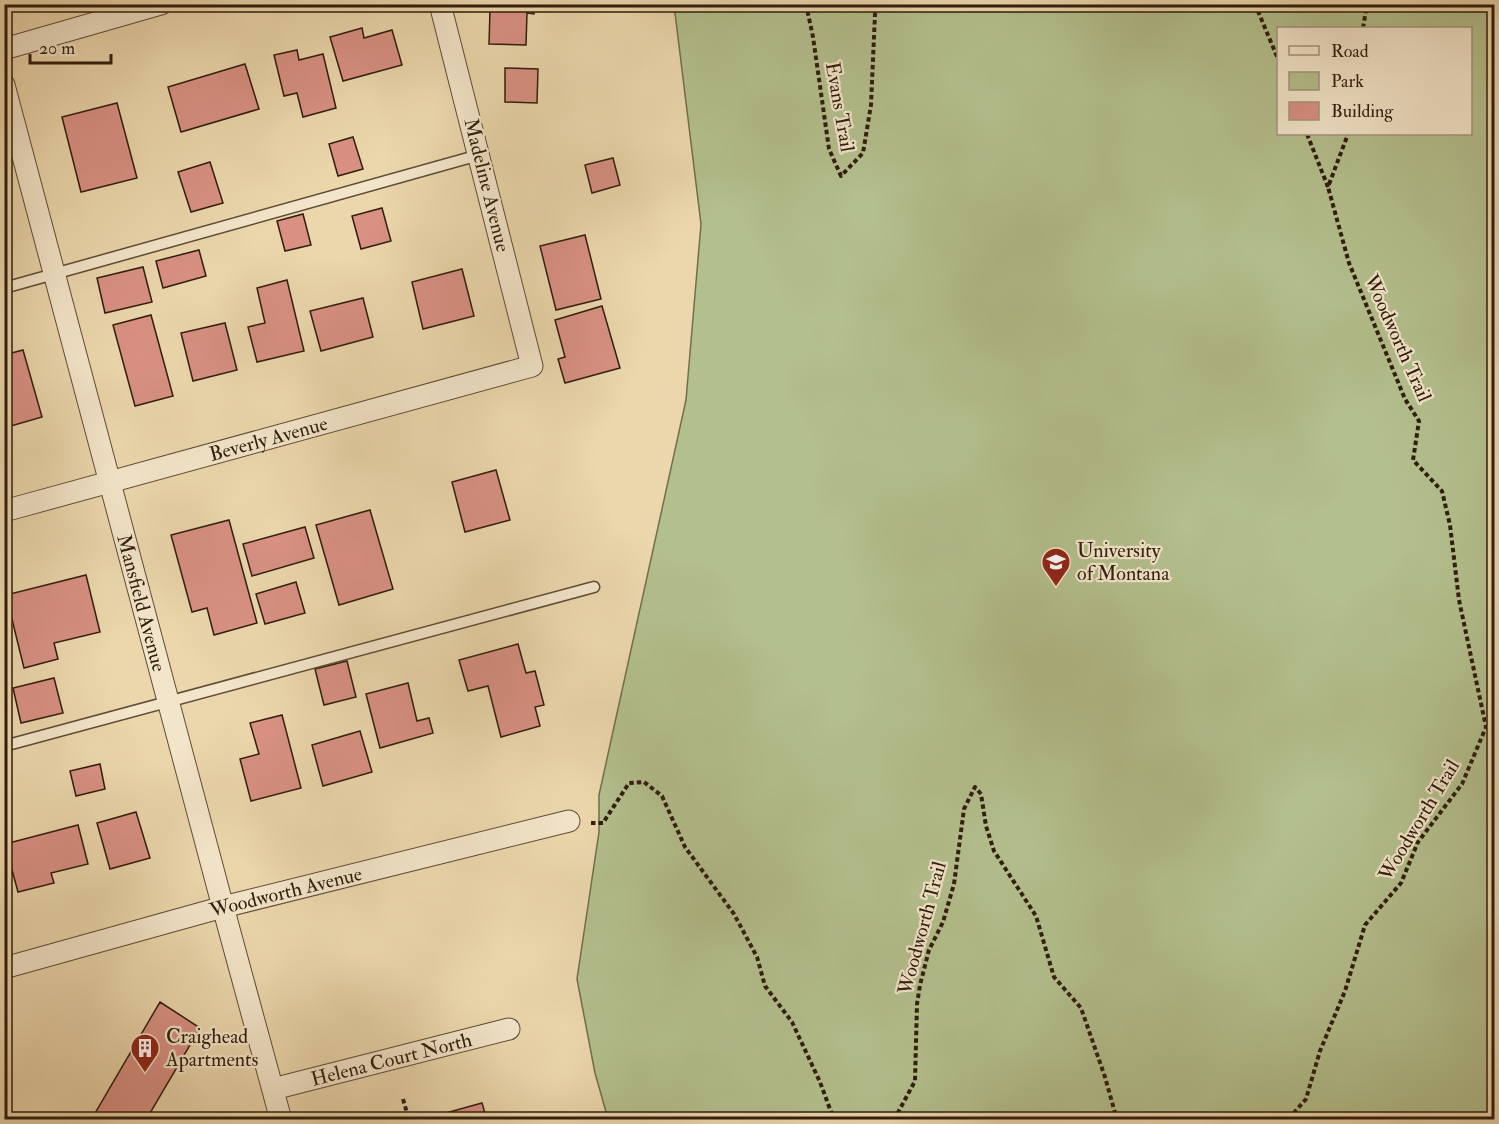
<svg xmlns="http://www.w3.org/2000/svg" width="1499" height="1124" viewBox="0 0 1499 1124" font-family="'IM FELL Double Pica',serif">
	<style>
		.green { fill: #b3bf8d; stroke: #716e4c; stroke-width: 1.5; fill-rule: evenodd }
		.building { fill: #d99184; stroke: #2f1d0c; stroke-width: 1.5 }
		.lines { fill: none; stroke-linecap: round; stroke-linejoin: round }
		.lane-casing { stroke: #5e4c34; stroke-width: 13 }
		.street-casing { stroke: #5e4c34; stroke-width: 23 }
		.path { stroke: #2f1d0c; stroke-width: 4; stroke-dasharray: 4.5 3; stroke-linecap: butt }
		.lane { stroke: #f3e5ca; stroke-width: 10 }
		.street { stroke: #f3e5ca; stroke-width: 21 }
		.labels { text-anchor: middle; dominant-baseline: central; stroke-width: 4.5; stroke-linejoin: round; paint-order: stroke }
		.street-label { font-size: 20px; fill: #2f1d0c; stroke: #f3e5ca }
		.poi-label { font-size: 20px; fill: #2f1d0c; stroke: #f3e5ca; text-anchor: start }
	</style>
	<rect width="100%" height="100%" fill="#ecd7ad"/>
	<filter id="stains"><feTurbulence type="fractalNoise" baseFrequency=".00333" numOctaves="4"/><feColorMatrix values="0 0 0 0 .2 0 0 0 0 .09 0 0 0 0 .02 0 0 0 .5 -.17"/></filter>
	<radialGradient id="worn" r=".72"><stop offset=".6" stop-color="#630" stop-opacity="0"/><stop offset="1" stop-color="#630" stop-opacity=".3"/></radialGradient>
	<path class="green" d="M674,5H1494V1119H608L595,1073L577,979L599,832V795L686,400L701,224ZM1278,28H1470V134H1278Z"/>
	<path class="building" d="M504,4H534V14L527,13L526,45L489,44L490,10H504Z
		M362,28L364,38L392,30L402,65L343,81L330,37Z
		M297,50L299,60L323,54L336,108L303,117L297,93L284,96L274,55Z
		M245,64L259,109L181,132L168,87Z
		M505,68L538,69L537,103L505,102Z
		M117,103L137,178L81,192L62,117Z
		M353,137L363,169L338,176L329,144Z
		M613,158L620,185L592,193L585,165Z
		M210,162L223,203L191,212L178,172Z
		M382,208L391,241L361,249L352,216Z
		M303,214L311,245L285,251L277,221Z
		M585,235L601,299L556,310L540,246Z
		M199,250L206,276L163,288L156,261Z
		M143,267L152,302L105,313L97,278Z
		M462,269L474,316L423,329L412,282Z
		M287,280L304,351L257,362L248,327L265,323L257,288Z
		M363,298L373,337L321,351L310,311Z
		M602,306L620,368L565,383L558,359L565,357L555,320Z
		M151,315L173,396L135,406L113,325Z
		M225,323L237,370L193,381L181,333Z
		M23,350L42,417L4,428V355Z
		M496,470L510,520L465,532L452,482Z
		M370,510L393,589L339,605L316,525Z
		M229,520L257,623L214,635L207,608L192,612L171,535Z
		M305,527L314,558L252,576L243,544Z
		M86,575L100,632L54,643L58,659L24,668L6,595Z
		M296,582L305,613L265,624L256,594Z
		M518,644L526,673L535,671L544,705L535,707L540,726L501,737L488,686L468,691L459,660Z
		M347,661L356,697L324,705L315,669Z
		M54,678L63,713L21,723L13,688Z
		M408,683L417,721L429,718L433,733L380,748L366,694Z
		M282,715L301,788L251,801L240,759L259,754L250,723Z
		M360,731L372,772L323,786L312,745Z
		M100,764L105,789L76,796L70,771Z
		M136,812L150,858L110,869L97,823Z
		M78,825L88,864L51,873L54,883L18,892L5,844Z
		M160,1002L200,1028L146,1120H91Z
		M482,1103L487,1120H444L442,1114Z"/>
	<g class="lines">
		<g class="lane-casing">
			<path id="lane" d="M4,288L479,155
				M4,746L594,587"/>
		</g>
		<g class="street-casing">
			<g id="street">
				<path d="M4,49L161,4"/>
				<path id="s1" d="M4,85L223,907L281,1120"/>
				<path id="s2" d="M4,511L532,366L440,4"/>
				<path id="s3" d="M4,968L223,907L569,821"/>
				<path id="s4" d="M273,1089L509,1029"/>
			</g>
		</g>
		<path class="path" d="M806,4L813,37L829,149L841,176L863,153L871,105L875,14L878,4
			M1255,4L1278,59
			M1363,28L1367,4
			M1307,134L1328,187L1348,134
			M591,823H603L629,783L644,782L662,796L685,847L734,914L757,957L765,986L792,1022L820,1082L834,1120
			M403,1099L409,1120
			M894,1120L915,1081L917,1004L920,985L929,950L943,922L954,884L964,809L975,787L981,794L986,826L994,851L1036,916L1054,977L1081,1008L1105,1077L1117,1120
			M1291,1120L1292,1115L1306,1099L1320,1051L1345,991L1365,925L1401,883L1418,842L1462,784L1486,727L1459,600L1450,525L1442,491L1413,460L1419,421L1405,399L1349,263L1328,187"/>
		<use href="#lane" class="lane"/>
		<use href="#street" class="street"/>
	</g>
	<defs>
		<g id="university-pin" transform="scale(1.5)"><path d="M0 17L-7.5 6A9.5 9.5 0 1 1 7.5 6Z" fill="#8f2418" stroke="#f3e5ca"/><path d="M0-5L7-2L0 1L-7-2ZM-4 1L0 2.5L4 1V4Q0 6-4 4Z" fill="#fff"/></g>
		<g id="building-pin" transform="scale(1.5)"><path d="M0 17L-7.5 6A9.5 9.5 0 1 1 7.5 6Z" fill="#8f2418" stroke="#f3e5ca"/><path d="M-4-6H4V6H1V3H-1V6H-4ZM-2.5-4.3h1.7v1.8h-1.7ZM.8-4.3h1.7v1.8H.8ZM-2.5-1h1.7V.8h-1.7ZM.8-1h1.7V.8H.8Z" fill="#fff"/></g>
	</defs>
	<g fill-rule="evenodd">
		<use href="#university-pin" x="1056" y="562"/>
		<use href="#building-pin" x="145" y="1048"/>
	</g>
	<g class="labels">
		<g class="street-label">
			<text transform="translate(840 107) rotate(80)">Evans Trail</text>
			<text transform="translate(487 185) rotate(76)">Madeline Avenue</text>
			<text transform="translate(1398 338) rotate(66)">Woodworth Trail</text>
			<text stroke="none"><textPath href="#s2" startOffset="274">Beverly Avenue</textPath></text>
			<text stroke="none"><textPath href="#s1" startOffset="536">Mansfield Avenue</textPath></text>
			<text transform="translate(1419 820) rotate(-59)">Woodworth Trail</text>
			<text stroke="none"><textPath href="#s3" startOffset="292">Woodworth Avenue</textPath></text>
			<text transform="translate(922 928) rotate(-75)">Woodworth Trail</text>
			<text stroke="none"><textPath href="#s4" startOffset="122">Helena Court North</textPath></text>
		</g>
		<g class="poi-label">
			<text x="1077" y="550">University<tspan x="1077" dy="23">of Montana</tspan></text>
			<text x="166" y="1036">Craighead<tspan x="166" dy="23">Apartments</tspan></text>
		</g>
	</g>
	<rect width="1499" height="1124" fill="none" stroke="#ecd7ad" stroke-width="24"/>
	<rect x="6" y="6" width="1487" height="1112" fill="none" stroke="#2f1d0c" stroke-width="3"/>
	<rect x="12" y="12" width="1475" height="1100" fill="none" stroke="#2f1d0c" stroke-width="1.5"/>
	<rect x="1277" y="27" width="195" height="108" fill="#f3e5ca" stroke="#a5957e" stroke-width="1.5"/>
	<rect x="1289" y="46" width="30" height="9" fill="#f3e5ca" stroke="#a5957e" stroke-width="1.5"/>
	<text x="1331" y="57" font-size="18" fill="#2f1d0c">Road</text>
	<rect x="1289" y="72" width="30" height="18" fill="#b3bf8d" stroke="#a5957e" stroke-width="1.5"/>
	<text x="1331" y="87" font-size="18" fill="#2f1d0c">Park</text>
	<rect x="1289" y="102" width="30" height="18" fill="#d99184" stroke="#a5957e" stroke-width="1.5"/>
	<text x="1331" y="117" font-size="18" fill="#2f1d0c">Building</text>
	<path d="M30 54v9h81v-9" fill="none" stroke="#2f1d0c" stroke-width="3"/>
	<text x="39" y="54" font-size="18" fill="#2f1d0c" stroke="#f3e5ca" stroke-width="4.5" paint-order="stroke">20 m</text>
	<rect width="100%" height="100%" filter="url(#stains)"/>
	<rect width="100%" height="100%" fill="url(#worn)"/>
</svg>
